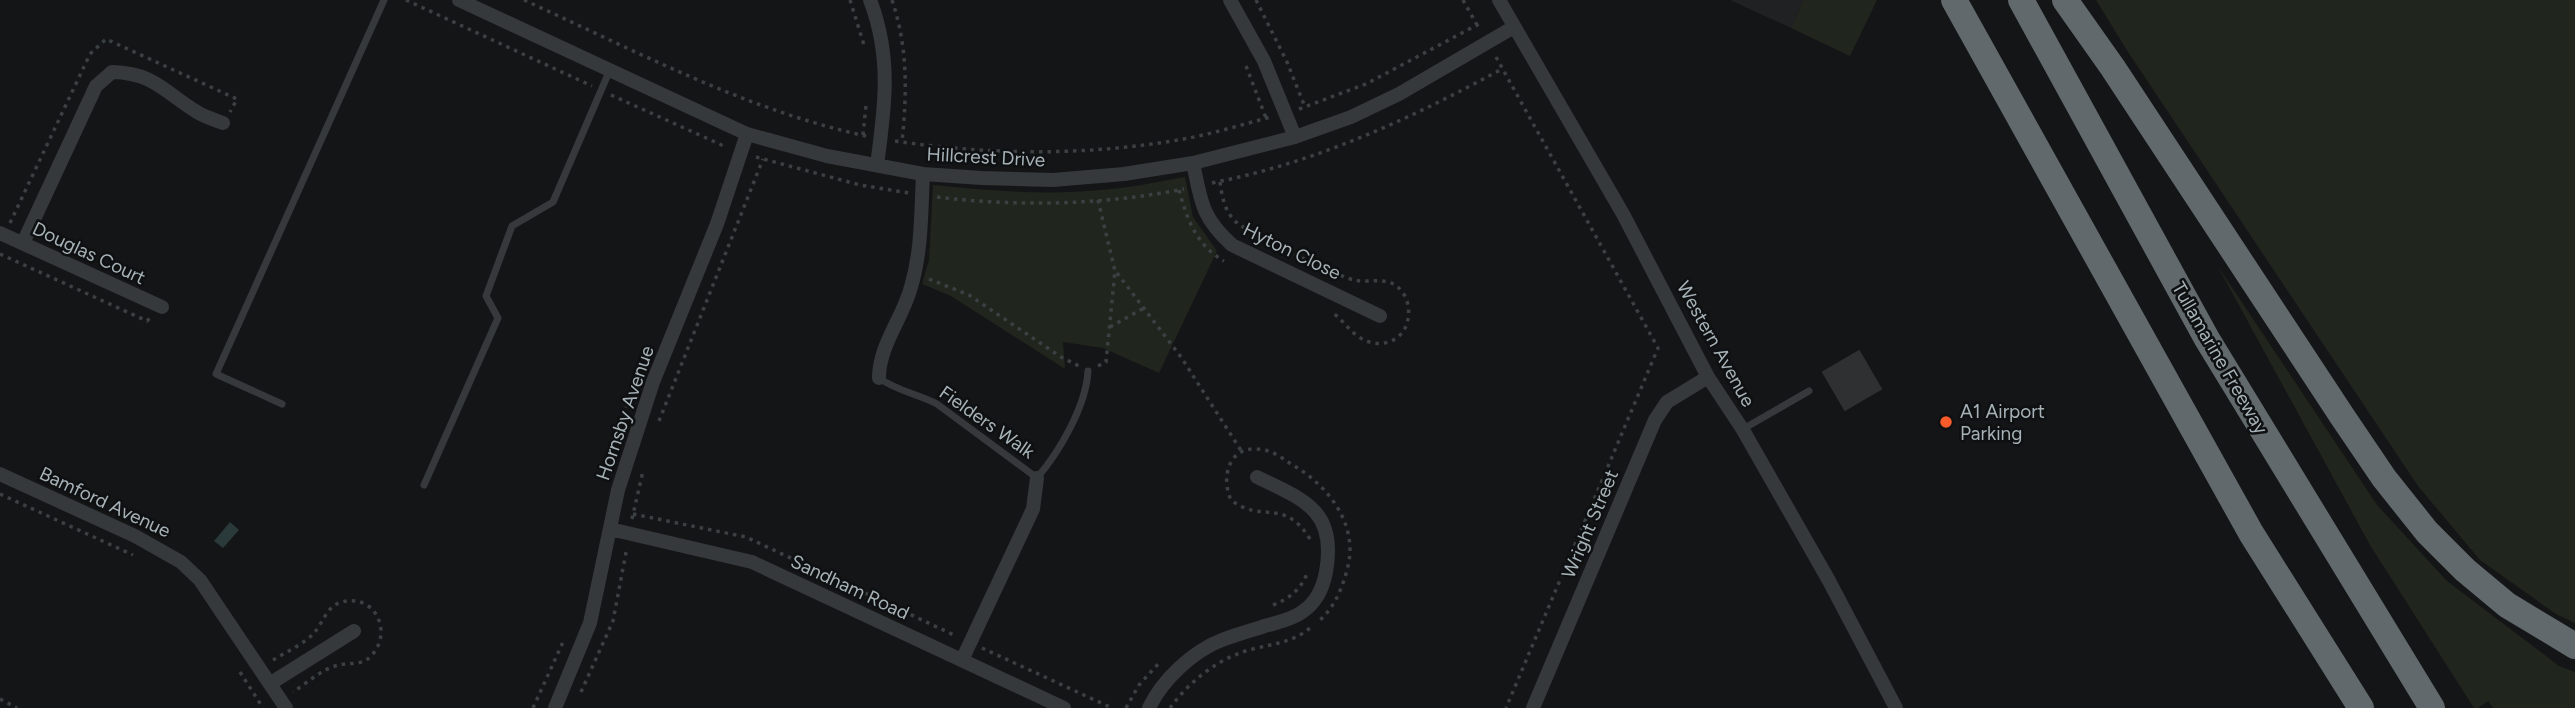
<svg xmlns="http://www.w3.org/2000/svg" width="2575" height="708" viewBox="0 0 2575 708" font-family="Figtree,sans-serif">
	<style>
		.built { fill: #202123 }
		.green { fill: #20261e }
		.water { fill: #2a3a3a }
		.building { fill: #2f3032; stroke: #2e3032; stroke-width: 2 }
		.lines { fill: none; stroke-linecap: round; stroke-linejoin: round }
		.path { stroke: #3b4042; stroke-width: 3.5; stroke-dasharray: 3.5 5; stroke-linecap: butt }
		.lane { stroke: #35393b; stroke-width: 7 }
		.street { stroke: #35393b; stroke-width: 14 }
		.highway { stroke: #61696c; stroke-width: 26 }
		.poi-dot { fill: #f85c2b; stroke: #0f1011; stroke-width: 2.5 }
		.labels { text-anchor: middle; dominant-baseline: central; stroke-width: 5; stroke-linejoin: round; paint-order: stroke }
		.street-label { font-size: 19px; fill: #a6b2b7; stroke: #0f1011 }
		.poi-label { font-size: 19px; fill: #a6b2b7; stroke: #0f1011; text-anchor: start }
	</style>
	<rect width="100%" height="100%" fill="#141516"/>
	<path class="built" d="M1730,0H1803L1791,28Z"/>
	<path class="green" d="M1803,0H1877L1850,56L1791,28Z
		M2096,0H2575V623L2556,614L2480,560L2418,486L2128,52Z
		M1185,177L1193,217L1217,251L1159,373L1103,348L1063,342L1065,369L951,296L922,284L929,260L933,185C992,191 1052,196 1111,189C1136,187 1161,181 1185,177Z
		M2217,265L2377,505L2447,581L2559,666L2575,672V708H2493L2488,701L2478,708H2474L2370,545Z"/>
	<path class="water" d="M230,522L239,530L223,548L214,541Z"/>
	<path class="building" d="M1859,351L1881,389L1845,410L1823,372Z"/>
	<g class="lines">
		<path class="path" d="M406,0L592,86
			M524,0C636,51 746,110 866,136
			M850,0L864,45
			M892,0C908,48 907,92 902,142
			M1256,0L1287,62L1305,107
			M1463,0L1477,25
			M1496,57L1658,348L1506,708
			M1246,66L1266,118
			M611,95L726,147
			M1299,109L1366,84L1477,25L1480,29
			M863,135L866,105
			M895,141C989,155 1084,156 1178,140C1209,135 1240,125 1271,117
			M756,157L860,185L909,193
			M1220,182C1222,196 1224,210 1235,221C1244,231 1339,277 1354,280C1372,284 1390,274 1403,293C1409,302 1410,313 1407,323C1401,344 1376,349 1359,337C1348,330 1343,319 1331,312
			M1212,183C1317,162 1408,120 1502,69
			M1179,190C1187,219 1196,245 1224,261
			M937,197C1019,207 1103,205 1184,189
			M10,223L90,54L106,39L237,99L230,112
			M0,254L147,321L150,318
			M1117,273L1181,357L1242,452
			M929,279L969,295L1061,357L1079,366
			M1110,327L1144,308
			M1098,366L1106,362L1115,271L1098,200
			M659,421L763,159
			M605,472L610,447L626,407
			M0,494L133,555
			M633,514L746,537L956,636
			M632,519L643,471
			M1310,539C1284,497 1262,524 1231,500C1221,478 1228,447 1257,449C1270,449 1281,457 1291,464C1328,485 1360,525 1347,570C1342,589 1334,608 1319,621
			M1273,605C1289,599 1300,590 1307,574
			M982,648L1112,708
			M273,660C286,652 304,644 314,633C323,623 327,605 342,602C376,593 394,634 370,657C361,666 350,662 339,665C323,668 307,683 293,692
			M240,672L263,708
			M581,692L613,621L627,547
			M0,699L17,708
			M533,708L563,642
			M1126,708L1139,685L1159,663
			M1170,708C1189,682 1217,659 1249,650C1271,644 1292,643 1310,628"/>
		<path class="lane" d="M879,378C897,391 918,394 937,404L1037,478C1060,451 1086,406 1088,371
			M282,404L216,374L384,0
			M1743,429L1809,391
			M424,485L498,318L486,296L512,226L553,202L609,72"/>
		<path class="street" d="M459,0L747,134L827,156L923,174L982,178L1053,180L1124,174L1193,163L1295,137L1351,117L1399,94L1514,27
			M870,0C892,57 885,107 877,165
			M1230,0L1264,61L1295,137
			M1499,0L1623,214L1708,377L1743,430L1828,579L1896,708
			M1193,163C1201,201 1201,217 1232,245L1380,316
			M0,233L162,307
			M23,243L96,86L112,72C155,73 164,92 197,112C205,117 215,120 223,123
			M879,378C879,345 903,318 911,287C922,250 921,212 923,174
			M0,474L135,536L181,562L200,580L286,708
			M610,529L752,562L1064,708
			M962,660L1033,509L1037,478
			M271,683L354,631
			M555,708L590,623L618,490L653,382L717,224L747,134
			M1149,708C1162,680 1193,651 1222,640C1235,635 1249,631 1262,627C1274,623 1292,620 1302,612C1316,603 1323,588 1326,572C1337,511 1305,500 1257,477
			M1533,708L1655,420L1667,402L1708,377"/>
		<path class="highway" d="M1954,0L2251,533L2361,708
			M2021,0L2207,339L2432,708
			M2065,0L2113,68L2342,416L2384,478L2427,532L2465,570L2507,605L2575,646"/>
	</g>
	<circle class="poi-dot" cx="1946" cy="422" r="7"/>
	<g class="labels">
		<g class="street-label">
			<text transform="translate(986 157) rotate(3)">Hillcrest Drive</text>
			<text transform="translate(1292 251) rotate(26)">Hyton Close</text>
			<text transform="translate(89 253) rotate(25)">Douglas Court</text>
			<text transform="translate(1716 344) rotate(61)">Western Avenue</text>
			<text transform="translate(2220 358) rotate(60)">Tullamarine Freeway</text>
			<text transform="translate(625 413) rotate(-71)">Hornsby Avenue</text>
			<text transform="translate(987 422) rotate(35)">Fielders Walk</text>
			<text transform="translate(105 502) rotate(25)">Bamford Avenue</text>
			<text transform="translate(1590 524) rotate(-67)">Wright Street</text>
			<text transform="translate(850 587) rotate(25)">Sandham Road</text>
		</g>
		<g class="poi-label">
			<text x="1960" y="411">A1 Airport<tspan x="1960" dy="22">Parking</tspan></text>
		</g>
	</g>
</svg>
